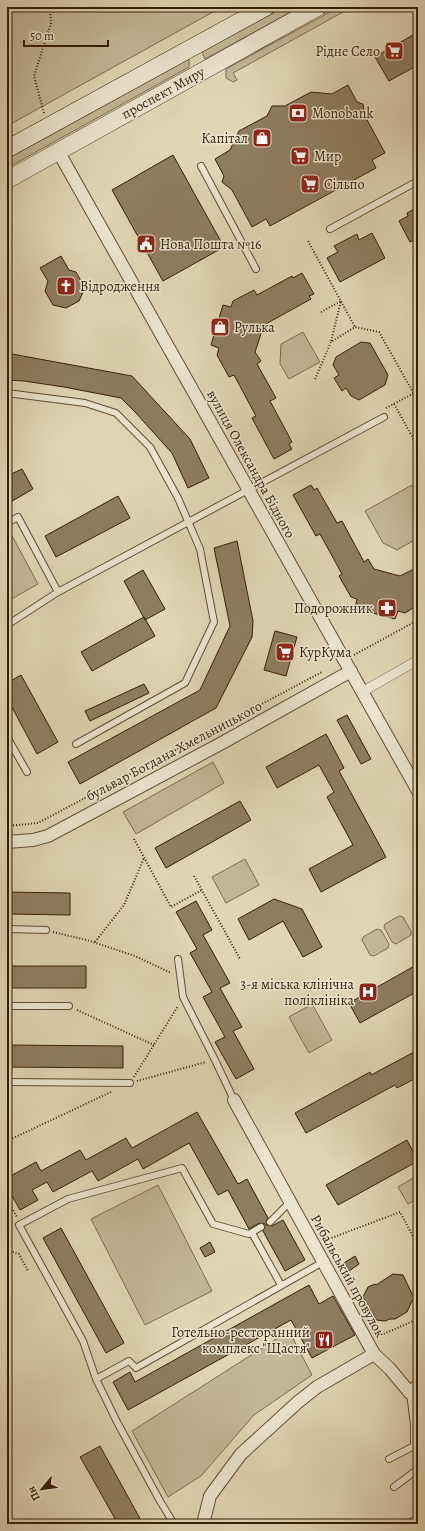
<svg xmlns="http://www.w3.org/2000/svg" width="425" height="1531" viewBox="0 0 425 1531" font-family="Alegreya,serif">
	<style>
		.green { fill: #c4b698; stroke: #7e6a50 }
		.building { fill: #8f7d62; stroke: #371d08 }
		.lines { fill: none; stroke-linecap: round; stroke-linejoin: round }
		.service-casing { stroke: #624b33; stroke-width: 8 }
		.pedestrian-casing { stroke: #624b33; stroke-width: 10 }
		.minor-casing { stroke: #624b33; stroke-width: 14 }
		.secondary-casing { stroke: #371d08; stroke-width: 18 }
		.path { stroke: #371d08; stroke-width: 2; stroke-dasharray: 1 2; stroke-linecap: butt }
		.service { stroke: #ece4cf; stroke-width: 6 }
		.pedestrian { stroke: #ece4cf; stroke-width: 9 }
		.minor { stroke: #ece4cf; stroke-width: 12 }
		.secondary { stroke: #ece4cf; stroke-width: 17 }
		.labels { text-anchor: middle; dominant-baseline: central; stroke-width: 3; stroke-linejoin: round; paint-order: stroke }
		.poi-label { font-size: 14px; fill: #371d08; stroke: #ece4cf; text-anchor: start }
		.street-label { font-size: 14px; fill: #371d08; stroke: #ece4cf }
	</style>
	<rect width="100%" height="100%" fill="#e1d5b5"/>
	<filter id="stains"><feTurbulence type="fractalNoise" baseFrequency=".005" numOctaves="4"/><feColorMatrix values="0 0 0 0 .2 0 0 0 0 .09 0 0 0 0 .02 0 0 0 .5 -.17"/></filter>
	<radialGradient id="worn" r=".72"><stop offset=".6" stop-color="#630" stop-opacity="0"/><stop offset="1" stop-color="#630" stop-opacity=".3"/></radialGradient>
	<path class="green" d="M7,7H222L7,126Z
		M284,7H300L205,59L202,52Z
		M339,7H352L233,73L237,80L233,82L226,78V69Z
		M189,59V67L7,168V159Z
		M303,332L320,362L289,379L280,364L281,344Z
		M412,485L418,496V538L397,550L383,543L365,511Z
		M10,532L38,584L8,601L7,533Z
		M213,762L224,783L136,834L123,812Z
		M245,859L259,885L226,903L212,877Z
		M399,916L403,917L411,931V935L396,944L392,942L384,927L385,924Z
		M377,929L381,930L389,944L388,948L374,956L370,955L362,940L363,937Z
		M312,1004L332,1040L309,1053L289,1017Z
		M418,1175V1198L408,1204L398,1187Z
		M158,1185L212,1291L145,1325L91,1219Z
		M289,1331L312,1375L254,1415L201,1476L168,1497L132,1431Z"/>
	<path class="building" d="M418,32V65L389,81L375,57Z
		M348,85L357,102L363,104L365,116L385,153L372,160L376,168L270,226L266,219L252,227L232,190L222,182L224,176L215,159L230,150L239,131L267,116L272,106H285L311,92L332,94Z
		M173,155L224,247L163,281L112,190Z
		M418,207V238L410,242L399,221L408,216L407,213Z
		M372,233L385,258L340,282L327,258L338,252L334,246L357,234L359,240Z
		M61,256L69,270L76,272L85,288L79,301L66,308L53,305L45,291L48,281L40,268Z
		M302,273L314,294L309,296L311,299L264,325L255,352L261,361L257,364L276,398L270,401L292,442L289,444L292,449L274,459L252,418L256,416L234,375L229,377L217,355L219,348L211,345L223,305L231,307L233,301L254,290L257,295L292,276L293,278Z
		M361,342L370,343L388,375L385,385L359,400L351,396L346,388L342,391L334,378L339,375L333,365L336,357Z
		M12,354L132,376L190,439L209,478L188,488L172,453L135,412L121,398L64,387L24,381L7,380V356Z
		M22,469L33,489L7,504V476Z
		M311,485L314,490L317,488L337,523L342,521L364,562L368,559L374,569L400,576L418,567V605L405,613L398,611L395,619L355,608L357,599L351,597L339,576L342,574L320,534L316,536L293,495Z
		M118,496L130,518L56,557L45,536Z
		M237,541L253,621L252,637L216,708L80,784L68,762L200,690L230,626L214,548Z
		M143,570L165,609L145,620L124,581Z
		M144,617L155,636L92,671L81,652Z
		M275,631L297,637L286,676L264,670Z
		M21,675L58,742L37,754L7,698V683Z
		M144,684L149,693L90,721L85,711Z
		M347,715L371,759L361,764L337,720Z
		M326,734L344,768L339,771L386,857L321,892L309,869L353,845L327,797L334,792L319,765L277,788L266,767Z
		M240,801L251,820L166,868L155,848Z
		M7,892L70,893V915L7,914Z
		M274,899L302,909L322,947L303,957L283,921L249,940L238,919Z
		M196,901L212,930L203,935L230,983L220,988L242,1027L233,1031L254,1069L236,1079L215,1042L225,1037L203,997L212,992L190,953L197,949L176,912Z
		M418,964V991L360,1023L349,1003Z
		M7,966H86V988H7Z
		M7,1045L123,1046V1068L7,1067Z
		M418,1050V1077L397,1088L395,1085L306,1133L295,1113L370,1072L371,1075Z
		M197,1112L238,1184L247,1179L268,1218L266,1221L267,1225L272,1226L283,1220L305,1260L285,1271L263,1231L265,1227V1224L259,1223L249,1229L228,1190L218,1195L189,1143L143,1169L138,1159L98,1181L92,1171L53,1192L47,1182L32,1190L38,1200L20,1210L7,1187V1178L36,1162L41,1171L80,1150L86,1160L126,1138L132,1148Z
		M407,1140L418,1161L338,1205L326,1185Z
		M61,1228L124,1343L106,1353L43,1238Z
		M210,1242L215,1252L205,1257L200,1248Z
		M355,1256L359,1264L349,1271L344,1263Z
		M393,1274L403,1275L415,1300L412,1301L407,1312L395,1319H390L385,1321L376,1320L363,1297L368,1287L375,1284L376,1285Z
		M309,1285L319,1304L333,1296L355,1335L312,1358L291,1320L128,1410L113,1382L130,1372L135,1382Z
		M100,1446L143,1524H118L91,1476L80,1457Z"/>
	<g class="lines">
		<g class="service-casing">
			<path id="service" d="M201,166L256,269
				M330,229L418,181
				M7,393L85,403L116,413L150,447L178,498L200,549L214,622L185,683L76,744
				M7,523L18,517L58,592
				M7,625L58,592L384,417
				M7,737L27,772
				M7,929L46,930
				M178,959L183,997L215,1060L234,1100
				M7,1006H69
				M7,1082L130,1083
				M270,1222L290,1202
				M252,1233L281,1285
				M96,1379L129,1361L136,1368L323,1262
				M410,1393L414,1425L418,1426
				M414,1425V1446L418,1452
				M389,1459L414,1446
				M394,1487L418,1469
				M174,1524L160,1501L117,1422L96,1379L83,1341L19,1225L68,1199L182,1168L213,1224L249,1234L261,1227
				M407,1524L418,1518"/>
		</g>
		<g class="pedestrian-casing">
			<path id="pedestrian" d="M362,692L418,660"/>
		</g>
		<g class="minor-casing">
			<path id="minor" d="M58,151L418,791
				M7,842L33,840L48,836L222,743L351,671
				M234,1100L374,1354L390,1369L410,1393L418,1385
				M203,1524L210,1496L241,1454L298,1402L317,1387L374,1354"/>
		</g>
		<g class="secondary-casing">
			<path id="secondary" d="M7,149L266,7
				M7,180L318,7"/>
		</g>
		<path class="path" d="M44,113L34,76L51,23L50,7
			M308,241L355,327
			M321,312L341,301
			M331,341L341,301
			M315,379L331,342L355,327L379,332L418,401
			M414,393L418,394
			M394,404L418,447
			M386,408L418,391
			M354,655L418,620
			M7,826L38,823L322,672
			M134,839L171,907L202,890
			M194,876L240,959
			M53,932L87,940L135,956L171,973
			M95,942L124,905L144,858
			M77,1010L154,1045
			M134,1077L178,1006
			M137,1081L206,1062
			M7,1141L111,1092
			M7,1200L17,1217
			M326,1240L400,1212L418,1246
			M7,1250L19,1254L28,1271
			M381,1335L418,1319"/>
		<use href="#service" class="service"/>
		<use href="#pedestrian" class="pedestrian"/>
		<use href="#minor" class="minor"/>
		<use href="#secondary" class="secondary"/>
	</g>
	<defs>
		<g id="supermarket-square" transform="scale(1)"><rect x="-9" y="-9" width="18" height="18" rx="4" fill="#8f2418" stroke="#ece4cf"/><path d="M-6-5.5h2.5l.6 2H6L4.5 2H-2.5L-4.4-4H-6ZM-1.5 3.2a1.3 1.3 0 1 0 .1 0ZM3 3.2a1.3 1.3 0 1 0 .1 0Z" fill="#fff"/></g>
		<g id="bank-square" transform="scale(1)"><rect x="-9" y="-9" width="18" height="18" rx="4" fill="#8f2418" stroke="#ece4cf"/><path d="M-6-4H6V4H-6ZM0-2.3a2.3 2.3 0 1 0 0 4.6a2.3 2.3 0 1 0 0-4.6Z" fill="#fff"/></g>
		<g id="shop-square" transform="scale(1)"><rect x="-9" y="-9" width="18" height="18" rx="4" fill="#8f2418" stroke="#ece4cf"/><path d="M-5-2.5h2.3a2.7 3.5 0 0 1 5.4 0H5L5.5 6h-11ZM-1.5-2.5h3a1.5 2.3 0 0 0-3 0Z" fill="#fff"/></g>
		<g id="civic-square" transform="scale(1)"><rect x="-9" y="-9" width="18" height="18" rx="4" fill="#8f2418" stroke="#ece4cf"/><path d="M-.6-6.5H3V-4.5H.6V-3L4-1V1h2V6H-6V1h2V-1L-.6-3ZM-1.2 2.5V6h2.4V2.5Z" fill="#fff"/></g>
		<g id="church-square" transform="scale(1)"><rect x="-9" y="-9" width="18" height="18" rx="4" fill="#8f2418" stroke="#ece4cf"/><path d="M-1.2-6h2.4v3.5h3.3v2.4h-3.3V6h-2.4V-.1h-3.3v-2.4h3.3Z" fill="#fff"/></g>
		<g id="pharmacy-square" transform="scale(1)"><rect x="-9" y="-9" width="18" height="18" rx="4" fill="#8f2418" stroke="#ece4cf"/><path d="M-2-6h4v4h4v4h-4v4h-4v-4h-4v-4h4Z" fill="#fff"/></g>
		<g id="hospital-square" transform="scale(1)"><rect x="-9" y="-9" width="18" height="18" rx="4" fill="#8f2418" stroke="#ece4cf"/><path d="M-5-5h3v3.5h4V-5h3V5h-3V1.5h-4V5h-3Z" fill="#fff"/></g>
		<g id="restaurant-square" transform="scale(1)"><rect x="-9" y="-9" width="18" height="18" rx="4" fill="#8f2418" stroke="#ece4cf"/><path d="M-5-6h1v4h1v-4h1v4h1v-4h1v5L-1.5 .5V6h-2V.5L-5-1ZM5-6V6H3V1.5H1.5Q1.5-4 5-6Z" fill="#fff"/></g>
	</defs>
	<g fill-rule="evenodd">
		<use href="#supermarket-square" x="394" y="51"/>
		<use href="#bank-square" x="298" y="113"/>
		<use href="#shop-square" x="262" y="138"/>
		<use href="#supermarket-square" x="300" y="156"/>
		<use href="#supermarket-square" x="310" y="184"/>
		<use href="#civic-square" x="146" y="244"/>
		<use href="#church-square" x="66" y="286"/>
		<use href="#shop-square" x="220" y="327"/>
		<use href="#pharmacy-square" x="387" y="608"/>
		<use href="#supermarket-square" x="285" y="652"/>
		<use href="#hospital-square" x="368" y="992"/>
		<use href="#restaurant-square" x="324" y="1340"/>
	</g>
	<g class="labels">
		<g class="poi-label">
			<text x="380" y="51" text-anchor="end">Рідне Село</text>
			<text x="312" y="113">Monobank</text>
			<text x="248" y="138" text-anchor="end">Капітал</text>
			<text x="314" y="156">Мир</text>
			<text x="324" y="184">Сільпо</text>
			<text x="160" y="244">Нова Пошта №16</text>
			<text x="80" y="286">Відродження</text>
			<text x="234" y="327">Рулька</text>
			<text x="373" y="608" text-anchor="end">Подорожник</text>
			<text x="299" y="652">КурКума</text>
			<text x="354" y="984" text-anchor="end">3-я міська клінічна<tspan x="354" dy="16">поліклініка</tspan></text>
			<text x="310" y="1332" text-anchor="end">Готельно-ресторанний<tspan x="310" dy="16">комплекс "Щастя"</tspan></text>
		</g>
		<g class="street-label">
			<text transform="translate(163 93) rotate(-29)">проспект Миру</text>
			<text transform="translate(251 464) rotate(61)">вулиця Олександра Бідного</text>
			<text transform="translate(174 751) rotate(-28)">бульвар Богдана Хмельницького</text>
			<text transform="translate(348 1276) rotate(61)">Рибальський провулок</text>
		</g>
	</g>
	<rect width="425" height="1531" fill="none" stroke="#e1d5b5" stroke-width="24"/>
	<rect x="8" y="8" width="409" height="1515" fill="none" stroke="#371d08" stroke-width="2"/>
	<rect x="12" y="12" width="401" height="1507" fill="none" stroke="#371d08"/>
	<g transform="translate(42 1489) rotate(241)" stroke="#ece4cf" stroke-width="3" paint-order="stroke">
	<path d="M0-3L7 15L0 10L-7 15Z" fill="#371d08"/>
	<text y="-6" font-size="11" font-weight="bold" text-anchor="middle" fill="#371d08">Пн</text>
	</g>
	<path d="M24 40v6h84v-6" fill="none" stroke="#371d08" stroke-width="2"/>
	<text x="30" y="40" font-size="12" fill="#371d08" stroke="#ece4cf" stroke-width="3" paint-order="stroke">50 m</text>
	<rect width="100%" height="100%" filter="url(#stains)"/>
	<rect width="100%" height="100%" fill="url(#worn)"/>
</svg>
